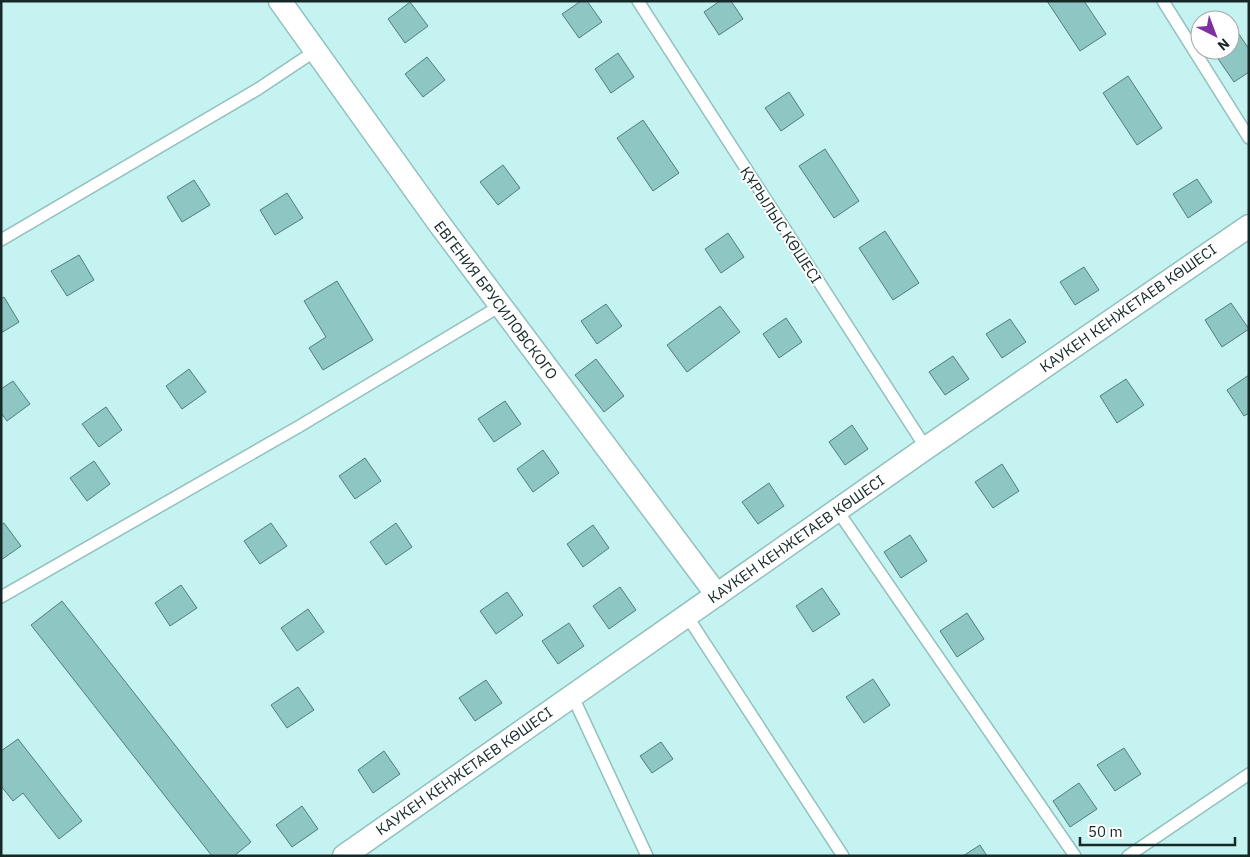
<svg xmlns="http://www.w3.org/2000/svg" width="1250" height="857" viewBox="0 0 1250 857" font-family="'IBM Plex Sans',sans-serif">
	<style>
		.building { fill: #8ec6c3; stroke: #517e7c }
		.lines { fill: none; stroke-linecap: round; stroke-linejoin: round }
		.service-casing { stroke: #91c0bd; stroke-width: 14 }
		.minor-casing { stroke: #91c0bd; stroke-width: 25 }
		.service { stroke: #fff; stroke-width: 11 }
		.minor { stroke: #fff; stroke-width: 22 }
		.labels { text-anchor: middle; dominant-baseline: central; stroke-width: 4; stroke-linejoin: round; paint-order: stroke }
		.street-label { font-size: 15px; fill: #162928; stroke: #fff }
	</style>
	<rect width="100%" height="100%" fill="#c4f3f1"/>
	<path class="building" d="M581,1H587L602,22L579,38L562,14Z
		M720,1H731L743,19L719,35L704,12Z
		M1047,1H1084L1106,34L1080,51Z
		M410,2L428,26L405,43L388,19Z
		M1225,14L1230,20H1216Z
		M1230,21L1249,49V72L1234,82L1212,50H1230Z
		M618,53L634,77L611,93L595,69Z
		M427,57L445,80L423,97L405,74Z
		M1128,76L1162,128L1137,145L1103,93Z
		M789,92L804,115L781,131L765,108Z
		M643,120L679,173L653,191L617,138Z
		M825,149L859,201L834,218L799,166Z
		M503,165L520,188L498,205L480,182Z
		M1197,179L1212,202L1188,218L1173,194Z
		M194,180L210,205L182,222L167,197Z
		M287,193L303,218L275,235L260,210Z
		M885,231L919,283L893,300L859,248Z
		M728,233L744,257L721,273L705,249Z
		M79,255L94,280L67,296L51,271Z
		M1084,267L1099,290L1075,305L1060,282Z
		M337,281L373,340L323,370L309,348L326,337L304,301Z
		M4,297L19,322L1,333V299Z
		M1231,303L1249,329L1222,347L1205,320Z
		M606,304L622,326L597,344L581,321Z
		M720,306L740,332L687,372L667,345Z
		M786,318L802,342L779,358L763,334Z
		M1010,319L1026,342L1002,358L986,334Z
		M953,356L969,379L945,395L929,372Z
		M596,359L624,396L604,412L575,375Z
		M189,369L206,392L182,409L166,386Z
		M1249,375V413L1244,416L1227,390Z
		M1126,379L1144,405L1117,423L1100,396Z
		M13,381L30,404L7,421L1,413V389Z
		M505,401L521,424L494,442L478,419Z
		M106,407L122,430L99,447L82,424Z
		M852,425L868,449L845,465L829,442Z
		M543,450L559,473L533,492L517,469Z
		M365,458L381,481L355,499L339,476Z
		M94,461L110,484L87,501L70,478Z
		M1002,464L1019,491L993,508L975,482Z
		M769,483L784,506L758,524L742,502Z
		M4,523L21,546L1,560V525Z
		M271,523L287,546L260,564L244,541Z
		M396,523L412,547L386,565L370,542Z
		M593,525L609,548L583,567L567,544Z
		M910,535L927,561L901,578L884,552Z
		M181,585L197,608L170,626L155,603Z
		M620,587L636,610L609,629L593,606Z
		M822,588L840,614L813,632L796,606Z
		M507,592L523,615L496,634L480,611Z
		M62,601L251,842L234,856H212L31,625Z
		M308,609L324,632L297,651L281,628Z
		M967,613L984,639L957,657L940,631Z
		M569,623L584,646L558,664L542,641Z
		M873,679L890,705L864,723L846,697Z
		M486,680L502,703L475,721L459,698Z
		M298,687L314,710L287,728L271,705Z
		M18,739L82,821L59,839L23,793L13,801L1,786V751Z
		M661,742L673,759L652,773L640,756Z
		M1124,748L1141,774L1115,791L1097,765Z
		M384,751L400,774L373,793L358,770Z
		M1079,783L1097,809L1070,827L1053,801Z
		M302,806L318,829L292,847L276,825Z
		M980,845L987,856H963Z"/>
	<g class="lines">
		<g class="service-casing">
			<path id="service" d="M638,1L926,448
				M1163,1L1249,138
				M1,240L258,89L315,51
				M837,510L1075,856
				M1,597L298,427L500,306
				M687,616L843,856
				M572,695L647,856
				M1128,856L1249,774"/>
		</g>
		<g class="minor-casing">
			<path id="minor" d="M280,1L438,222L717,595
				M344,856L926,448L1249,226"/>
		</g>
		<use href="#service" class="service"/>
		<use href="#minor" class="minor"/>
	</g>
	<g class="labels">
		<g class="street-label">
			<text transform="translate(781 225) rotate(57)">ҚҰРЫЛЫС КӨШЕСІ</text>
			<text transform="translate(496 300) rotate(53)">ЕВГЕНИЯ БРУСИЛОВСКОГО</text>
			<text transform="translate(1128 308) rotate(-35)">КАУКЕН КЕНЖЕТАЕВ КӨШЕСІ</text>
			<text transform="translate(796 539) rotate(-35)">КАУКЕН КЕНЖЕТАЕВ КӨШЕСІ</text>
			<text transform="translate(464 771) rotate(-35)">КАУКЕН КЕНЖЕТАЕВ КӨШЕСІ</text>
		</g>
	</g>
	<rect width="1250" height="857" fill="none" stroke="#162928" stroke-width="5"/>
	<g transform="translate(1215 35) rotate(138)"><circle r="24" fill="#ffffff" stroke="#a2a9a9"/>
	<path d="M0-4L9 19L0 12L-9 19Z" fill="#7e30a1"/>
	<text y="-8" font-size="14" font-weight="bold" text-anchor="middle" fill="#162928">N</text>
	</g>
	<path d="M1080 837v8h155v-8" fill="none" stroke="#162928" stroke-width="2.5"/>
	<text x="1088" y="837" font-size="15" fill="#162928" stroke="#ffffff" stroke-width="4" paint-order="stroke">50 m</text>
</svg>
